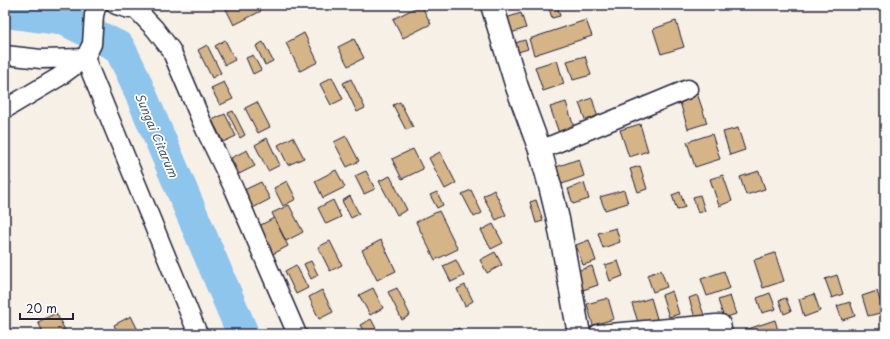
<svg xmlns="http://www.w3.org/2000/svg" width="890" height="339" viewBox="0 0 890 339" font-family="'Playpen Sans',sans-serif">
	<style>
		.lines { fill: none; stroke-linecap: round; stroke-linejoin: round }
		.river { stroke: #8dc5ec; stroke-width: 32 }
		.building { fill: #d5b488; stroke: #22223b }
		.street-casing { stroke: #22223b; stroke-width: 21 }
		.secondary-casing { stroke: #22223b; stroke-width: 25 }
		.street { stroke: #fff; stroke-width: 18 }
		.secondary { stroke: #fff; stroke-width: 22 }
		.labels { text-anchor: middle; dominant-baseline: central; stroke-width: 3.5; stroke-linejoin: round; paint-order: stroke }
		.water-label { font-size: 12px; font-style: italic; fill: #475b79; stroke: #fff }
	</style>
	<rect width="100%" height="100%" fill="#f7f0e7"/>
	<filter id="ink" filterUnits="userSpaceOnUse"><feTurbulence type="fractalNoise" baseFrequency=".025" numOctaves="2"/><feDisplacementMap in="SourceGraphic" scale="8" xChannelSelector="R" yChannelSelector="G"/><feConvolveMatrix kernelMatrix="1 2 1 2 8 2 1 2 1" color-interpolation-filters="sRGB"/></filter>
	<g filter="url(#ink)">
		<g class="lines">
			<path class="river" d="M5,12L65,20L119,47L131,71L243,334"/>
		</g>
		<path class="building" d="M224,5H258L261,11L234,25Z
			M421,5L431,24L403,38L393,19Z
			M548,5H557L560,16L552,18Z
			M521,13L526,28L511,33L506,18Z
			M586,20L592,36L534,55L529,39Z
			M676,21L684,47L661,54L653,29Z
			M304,33L318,62L300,71L286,43Z
			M354,39L364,58L348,66L338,47Z
			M225,40L235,60L225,65L215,46Z
			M525,40L528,49L518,52L515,43Z
			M263,42L273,61L265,65L256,46Z
			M207,45L221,73L212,78L198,50Z
			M253,55L261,70L253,74L246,58Z
			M585,56L591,75L573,80L567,61Z
			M557,60L564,84L543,91L535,67Z
			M332,77L343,99L331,105L320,84Z
			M351,79L365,108L357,112L343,83Z
			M224,82L233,99L220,105L211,88Z
			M697,93L707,123L688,129L679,99Z
			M592,98L598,118L586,122L579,103Z
			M257,102L270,127L258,133L245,108Z
			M400,102L413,127L406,130L393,105Z
			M566,102L574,127L559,133L550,107Z
			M233,111L245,135L240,138L228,113Z
			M225,114L236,136L223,142L212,120Z
			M640,124L648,151L629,157L620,130Z
			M738,128L745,150L730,155L723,132Z
			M712,134L720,159L695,167L687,142Z
			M346,136L359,161L347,167L334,142Z
			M293,137L304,158L288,165L278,145Z
			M267,138L280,165L268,171L255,145Z
			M413,149L423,169L402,179L392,159Z
			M247,150L255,166L239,174L231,158Z
			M440,152L456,183L445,189L429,158Z
			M579,159L584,176L562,184L556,167Z
			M640,166L647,189L638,192L630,169Z
			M336,170L345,187L323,198L315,181Z
			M366,171L375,189L364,194L355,176Z
			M759,171L765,189L746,195L740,177Z
			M5,172L11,183L5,186Z
			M723,175L732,201L719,206L710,179Z
			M390,176L407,210L397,215L379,181Z
			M287,181L296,199L283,206L274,188Z
			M261,182L270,199L251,209L242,191Z
			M584,183L589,199L573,204L568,189Z
			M471,190L482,213L474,217L462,194Z
			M494,190L506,215L496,220L483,196Z
			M624,190L628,203L605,210L600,197Z
			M437,192L443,205L437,208L430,195Z
			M680,192L685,207L677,210L672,195Z
			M700,195L705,211L698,213L693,197Z
			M350,196L359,214L351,218L342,201Z
			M333,200L341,217L326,224L318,208Z
			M536,200L543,221L536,223L530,202Z
			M289,205L303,232L286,241L272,213Z
			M439,211L458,249L435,260L416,222Z
			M274,218L288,246L273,254L259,226Z
			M493,224L503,243L491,249L481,230Z
			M616,228L620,242L603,248L598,233Z
			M381,240L396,271L377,280L362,250Z
			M589,240L596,261L583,265L576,245Z
			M330,241L342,265L330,271L318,247Z
			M495,252L502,265L487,273L480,260Z
			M775,253L784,281L763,288L754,260Z
			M456,260L464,276L451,282L443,266Z
			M311,261L318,275L311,279L304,264Z
			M618,261L623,276L610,281L605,265Z
			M296,265L308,288L296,294L285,271Z
			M592,266L598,285L583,290L577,271Z
			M661,270L667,287L653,292L647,275Z
			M724,271L730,288L707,296L701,279Z
			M837,275L843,294L832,298L825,279Z
			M465,285L473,301L465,306L457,289Z
			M373,288L383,308L370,315L359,295Z
			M397,288L410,315L402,320L388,292Z
			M322,290L333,312L319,319L309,297Z
			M672,291L679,314L669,317L662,295Z
			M877,291L884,312L868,316L862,296Z
			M770,293L776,309L762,313L757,298Z
			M814,294L820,311L804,317L799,299Z
			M697,295L705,318L696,321L689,298Z
			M730,296L736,314L724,318L718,300Z
			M608,298L614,319L593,325L587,304Z
			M651,298L658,322L640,328L632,304Z
			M786,298L791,311L784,314L779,300Z
			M850,302L855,316L842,320L837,306Z
			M56,313L67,334H44L38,322Z
			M131,316L140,334H118L114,325Z
			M371,319L379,334H365L360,325Z
			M775,320L779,334H746L745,330Z
			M459,328L461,334H448Z
			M885,329V334H870Z
			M859,330L860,334H848Z"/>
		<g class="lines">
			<g class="street-casing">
				<path id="street" d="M116,5L129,9L139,5
					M134,7L155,29L171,50L205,129L235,191L297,334
					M5,55L41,59L85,58L198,334
					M5,109L59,77L85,58L92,44L94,15L97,5
					M540,150L688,89
					M598,334L716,324H721L723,334"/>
			</g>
			<g class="secondary-casing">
				<path id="secondary" d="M492,5L517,87L540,150L550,186L558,219L579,334"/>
			</g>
			<use href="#street" class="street"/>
			<use href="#secondary" class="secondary"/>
		</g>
	</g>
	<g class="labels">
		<g class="water-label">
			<text transform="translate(157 135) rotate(67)">Sungai Citarum</text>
		</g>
	</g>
	<rect width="890" height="339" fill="none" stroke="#fff" stroke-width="20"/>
	<rect x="10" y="10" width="870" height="319" fill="none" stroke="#22223b" stroke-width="1.5" filter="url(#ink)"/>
	<path d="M20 313v6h53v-6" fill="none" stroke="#22223b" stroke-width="2"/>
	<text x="26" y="313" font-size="12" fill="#22223b" stroke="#ffffff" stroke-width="3" paint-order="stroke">20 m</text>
</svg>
